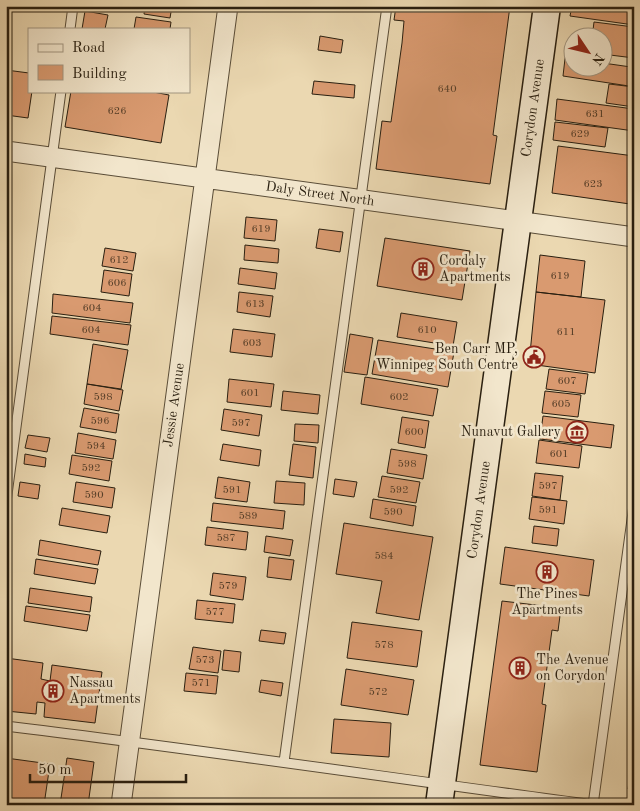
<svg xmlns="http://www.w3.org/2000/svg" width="640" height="811" viewBox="0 0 640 811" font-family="'Old Standard TT',serif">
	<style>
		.building { fill: #d99a70; stroke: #291f10 }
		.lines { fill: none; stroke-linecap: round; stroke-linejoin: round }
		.service-casing { stroke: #5a4d38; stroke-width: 11 }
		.minor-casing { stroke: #5a4d38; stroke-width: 21 }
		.secondary-casing { stroke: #291f10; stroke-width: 29 }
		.service { stroke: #f2e6cc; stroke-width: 9 }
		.minor { stroke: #f2e6cc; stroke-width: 19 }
		.secondary { stroke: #f2e6cc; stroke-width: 26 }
		.labels { text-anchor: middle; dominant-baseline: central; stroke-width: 5; stroke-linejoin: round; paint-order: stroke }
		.number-label { font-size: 11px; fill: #553e28 }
		.street-label { font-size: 14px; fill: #291f10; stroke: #f2e6cc }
		.poi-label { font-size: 14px; fill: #291f10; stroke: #f2e6cc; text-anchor: start }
	</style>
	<rect width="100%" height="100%" fill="#ebd8b1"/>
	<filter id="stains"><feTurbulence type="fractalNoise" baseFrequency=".004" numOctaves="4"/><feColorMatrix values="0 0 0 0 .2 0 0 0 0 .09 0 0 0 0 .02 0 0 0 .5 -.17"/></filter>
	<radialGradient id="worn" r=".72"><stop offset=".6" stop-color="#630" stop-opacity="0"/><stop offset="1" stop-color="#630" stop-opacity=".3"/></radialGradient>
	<path class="building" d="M145,6H172L170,18L144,14Z
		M396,6H510L493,135L497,136L490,184L376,169L382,121L391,122L402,43L404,21L394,20Z
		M572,6H634V25L570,16Z
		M85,11L108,15L105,29H82Z
		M136,17L171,22L170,29H134Z
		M594,22L634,27V58L602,54V38H592Z
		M320,36L343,40L341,53L318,50Z
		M566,50L572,51V68H602V55H604L603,63L631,67L629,86L563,76Z
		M6,70L29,73V91H32L28,118L6,115Z
		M314,81L355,85L354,98L312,94Z
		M609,84L634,87V107L606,103Z
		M71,91H148L169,95L161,143L65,127Z
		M557,99L634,109V131L555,120Z
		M555,122L608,128L605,147L553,140Z
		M558,146L634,156V174L630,204L552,193Z
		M246,217L277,220L275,241L244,238Z
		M319,229L343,232L340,252L316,248Z
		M385,238L470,251L462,300L377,286Z
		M245,245L279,249L278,263L244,260Z
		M105,248L136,253L133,271L102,266Z
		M540,255L585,261L581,297L536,292Z
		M240,268L277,273L275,289L238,284Z
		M104,270L132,274L129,296L101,292Z
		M239,292L273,296L270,317L237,312Z
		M536,292L605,300L595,373L529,364Z
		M53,294L133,303L130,323L52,313Z
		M401,313L457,322L453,346L397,337Z
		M52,316L131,325L128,345L50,334Z
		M233,329L275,334L272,357L230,352Z
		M350,334L373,338L367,375L344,372Z
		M378,340L454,352L448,387L372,374Z
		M93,344L128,350L121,389L87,384Z
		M549,369L588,374L585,394L546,389Z
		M365,377L438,389L433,416L361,404Z
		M229,379L274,384L271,407L227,402Z
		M87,384L123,390L119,411L84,404Z
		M283,391L320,395L318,414L281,410Z
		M545,391L581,395L578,417L542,413Z
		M84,408L119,414L116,433L80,427Z
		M224,409L262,415L259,436L221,430Z
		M543,416L614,425L611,448L540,439Z
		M402,417L429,421L425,448L398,443Z
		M295,424L319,425L318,443L294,441Z
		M78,433L116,440L113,459L75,453Z
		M28,435L50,438L47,452L25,448Z
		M539,440L582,446L579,468L536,463Z
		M223,444L261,450L259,466L220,460Z
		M293,444L316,447L313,478L289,475Z
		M391,449L427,455L423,479L387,473Z
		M25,454L46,458L45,467L24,464Z
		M72,455L112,461L109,481L69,474Z
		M535,473L563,476L560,500L532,496Z
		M382,476L420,482L416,503L378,497Z
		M218,477L250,482L247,502L215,498Z
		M335,479L357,482L354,497L333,494Z
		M276,481L305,483L304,505L274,503Z
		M20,482L40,485L38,499L18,496Z
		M76,482L115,488L112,508L73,502Z
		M532,497L567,501L564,524L529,519Z
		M373,499L416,506L413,526L370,518Z
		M213,503L285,511L283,529L211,521Z
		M62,508L110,516L107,533L59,525Z
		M344,523L433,537L419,620L376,613L382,581L336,574Z
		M534,526L559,529L557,546L532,543Z
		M207,527L248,532L246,550L205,545Z
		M266,536L293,540L290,556L264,552Z
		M40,540L101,551L98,565L38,555Z
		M505,547L594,560L589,596L500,584Z
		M269,557L294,560L291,580L267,577Z
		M36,559L98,569L95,584L34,574Z
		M213,573L246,577L243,600L210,595Z
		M30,588L92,597L90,612L28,603Z
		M197,600L235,604L233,623L195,619Z
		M502,601L561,608L558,631L552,630L542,704L546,705L537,772L480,765Z
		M26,606L90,615L87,631L24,621Z
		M352,622L422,631L417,667L347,658Z
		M261,630L286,633L284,644L259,641Z
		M193,647L221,651L218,673L189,669Z
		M224,650L241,652L239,672L222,670Z
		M6,658L43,663L41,679L50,681L52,665L102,672L95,723L44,717L45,703L37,702L36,714L6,711Z
		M346,669L414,680L408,715L341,705Z
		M186,673L218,676L216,694L184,691Z
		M261,680L283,683L281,696L259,692Z
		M334,719L391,723L389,757L331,753Z
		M634,744V790L628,789Z
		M6,758L50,764L44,805H6Z
		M67,758L94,762L88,805H60Z"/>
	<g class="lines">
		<g class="service-casing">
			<path id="service" d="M70,29L73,6
				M6,502L61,91
				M6,726C203,750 398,779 594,805
				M284,762L387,6
				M593,805L634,505"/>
		</g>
		<g class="minor-casing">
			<path id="minor" d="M6,151L634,237
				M121,805L228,6"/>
		</g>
		<g class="secondary-casing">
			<path id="secondary" d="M439,805L547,6"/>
		</g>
		<use href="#service" class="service"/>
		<use href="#minor" class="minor"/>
		<use href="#secondary" class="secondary"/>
	</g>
	<defs>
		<g id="building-ring" transform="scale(1.125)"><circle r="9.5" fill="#f2e6cc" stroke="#8f2418" stroke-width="1.5"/><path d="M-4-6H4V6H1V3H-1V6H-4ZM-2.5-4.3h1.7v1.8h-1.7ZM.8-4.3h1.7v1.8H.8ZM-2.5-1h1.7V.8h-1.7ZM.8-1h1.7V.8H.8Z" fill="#8f2418"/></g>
		<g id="civic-ring" transform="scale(1.125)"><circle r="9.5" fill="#f2e6cc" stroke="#8f2418" stroke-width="1.5"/><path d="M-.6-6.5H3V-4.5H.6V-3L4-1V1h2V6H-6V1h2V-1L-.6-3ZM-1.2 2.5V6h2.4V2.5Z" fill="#8f2418"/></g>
		<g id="museum-ring" transform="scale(1.125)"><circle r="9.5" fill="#f2e6cc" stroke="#8f2418" stroke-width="1.5"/><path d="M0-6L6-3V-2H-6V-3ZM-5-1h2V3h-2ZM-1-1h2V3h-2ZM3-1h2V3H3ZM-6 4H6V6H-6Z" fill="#8f2418"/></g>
	</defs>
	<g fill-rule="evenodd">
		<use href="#building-ring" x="423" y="269"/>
		<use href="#civic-ring" x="534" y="357"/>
		<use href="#museum-ring" x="577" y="432"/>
		<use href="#building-ring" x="547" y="572"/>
		<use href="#building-ring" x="520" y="668"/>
		<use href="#building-ring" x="53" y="691"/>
	</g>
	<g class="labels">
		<g class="number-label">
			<text x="447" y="89">640</text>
			<text x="117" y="111">626</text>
			<text x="595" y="114">631</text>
			<text x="580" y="134">629</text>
			<text x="593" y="184">623</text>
			<text x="261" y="229">619</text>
			<text x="119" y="260">612</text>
			<text x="560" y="276">619</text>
			<text x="117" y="283">606</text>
			<text x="255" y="304">613</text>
			<text x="92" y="308">604</text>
			<text x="91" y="330">604</text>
			<text x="427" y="330">610</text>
			<text x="566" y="332">611</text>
			<text x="252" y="343">603</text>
			<text x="567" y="381">607</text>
			<text x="250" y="393">601</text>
			<text x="103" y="397">598</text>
			<text x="399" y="397">602</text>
			<text x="561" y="404">605</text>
			<text x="100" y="421">596</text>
			<text x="241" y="423">597</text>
			<text x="414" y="432">600</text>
			<text x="96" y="446">594</text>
			<text x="559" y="454">601</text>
			<text x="407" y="464">598</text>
			<text x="91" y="468">592</text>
			<text x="548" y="486">597</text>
			<text x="232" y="490">591</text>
			<text x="399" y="490">592</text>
			<text x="94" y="495">590</text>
			<text x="548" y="510">591</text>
			<text x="393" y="512">590</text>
			<text x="248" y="516">589</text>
			<text x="226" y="538">587</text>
			<text x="384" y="556">584</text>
			<text x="228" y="586">579</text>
			<text x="215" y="612">577</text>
			<text x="384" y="645">578</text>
			<text x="205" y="660">573</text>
			<text x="201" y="683">571</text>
			<text x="378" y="692">572</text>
		</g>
		<g class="street-label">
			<text transform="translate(533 108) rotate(-82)">Corydon Avenue</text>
			<text transform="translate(320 194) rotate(8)">Daly Street North</text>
			<text transform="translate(174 405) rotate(-82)">Jessie Avenue</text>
			<text transform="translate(479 510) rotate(-82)">Corydon Avenue</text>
		</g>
		<g class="poi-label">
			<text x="439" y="261">Cordaly<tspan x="439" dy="16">Apartments</tspan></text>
			<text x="518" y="349" text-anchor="end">Ben Carr MP,<tspan x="518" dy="16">Winnipeg South Centre</tspan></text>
			<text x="561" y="432" text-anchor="end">Nunavut Gallery</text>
			<text x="547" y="594" text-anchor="middle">The Pines<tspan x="547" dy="16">Apartments</tspan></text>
			<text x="536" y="660">The Avenue<tspan x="536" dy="16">on Corydon</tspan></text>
			<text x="69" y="683">Nassau<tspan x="69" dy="16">Apartments</tspan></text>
		</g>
	</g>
	<rect width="640" height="811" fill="none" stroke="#ebd8b1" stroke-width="25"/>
	<rect x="8" y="8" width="625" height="796" fill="none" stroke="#291f10" stroke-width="2.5"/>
	<rect x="12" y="12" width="615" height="786" fill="none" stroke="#291f10"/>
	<rect x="28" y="28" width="162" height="65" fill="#f2e6cc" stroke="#a29681"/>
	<rect x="38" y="44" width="25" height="8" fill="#f2e6cc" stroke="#a29681"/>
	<text x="72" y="52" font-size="15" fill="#291f10">Road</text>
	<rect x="38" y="65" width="25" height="15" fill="#d99a70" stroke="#a29681"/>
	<text x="72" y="78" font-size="15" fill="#291f10">Building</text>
	<g transform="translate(588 52) rotate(125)"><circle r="24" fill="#f2e6cc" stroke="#a29681"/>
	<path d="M0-4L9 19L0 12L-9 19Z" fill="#8f2418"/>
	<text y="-8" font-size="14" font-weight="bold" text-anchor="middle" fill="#291f10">N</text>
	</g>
	<path d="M30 774v8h156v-8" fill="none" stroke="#291f10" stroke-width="2.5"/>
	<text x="38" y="774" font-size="15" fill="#291f10" stroke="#f2e6cc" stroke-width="4" paint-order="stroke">50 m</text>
	<rect width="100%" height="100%" filter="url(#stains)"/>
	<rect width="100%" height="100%" fill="url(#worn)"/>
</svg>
